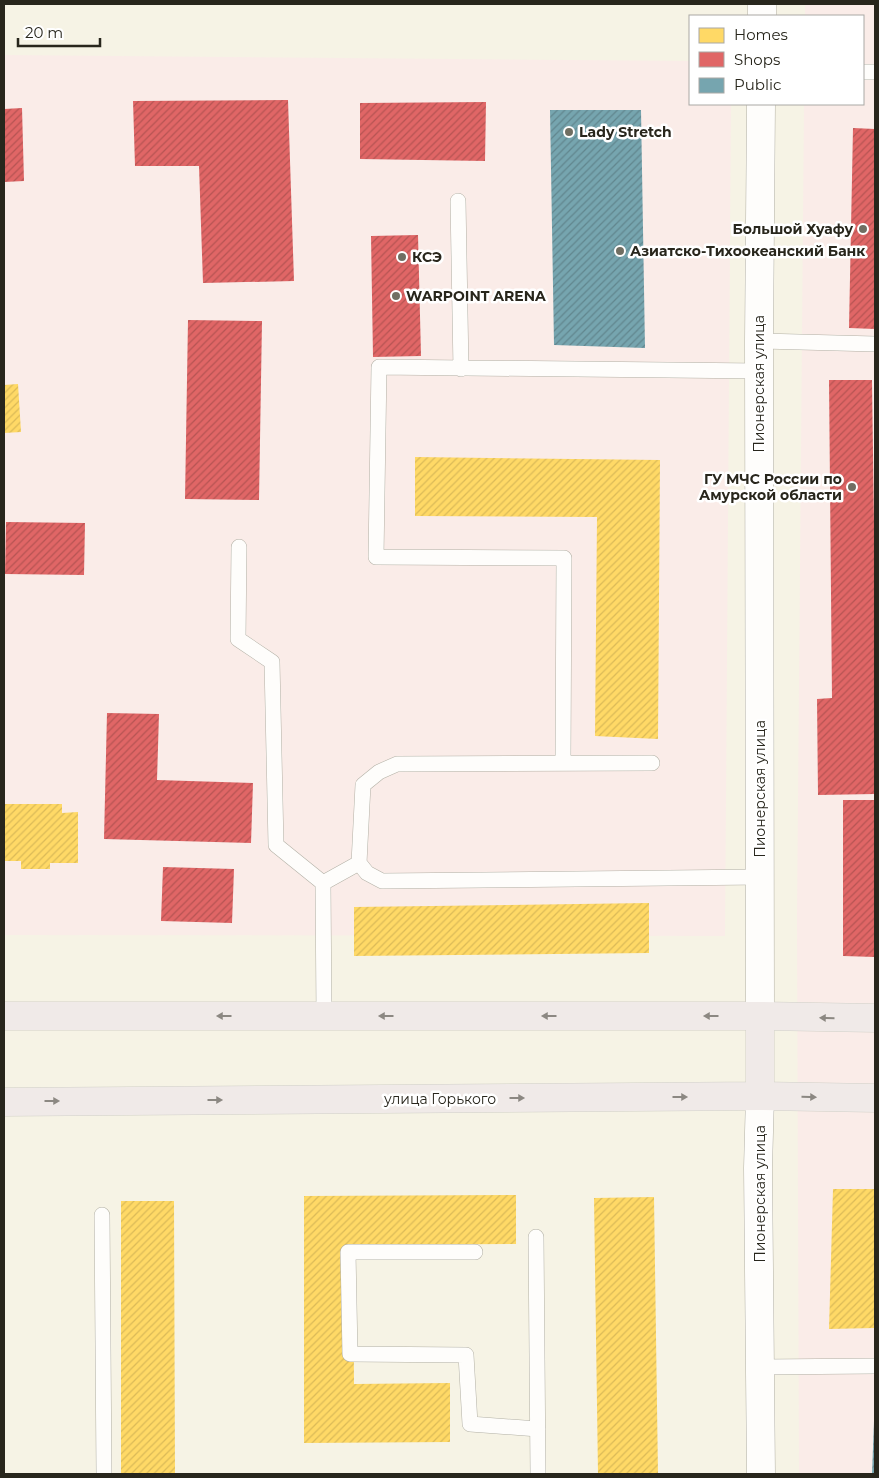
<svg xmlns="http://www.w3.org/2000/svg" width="879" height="1478" viewBox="0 0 879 1478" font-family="Montserrat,sans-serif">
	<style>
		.commercial { fill: #faece8 }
		.homes { fill: url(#homes-hatch) }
		.shops { fill: url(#shops-hatch) }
		.public { fill: url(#public-hatch) }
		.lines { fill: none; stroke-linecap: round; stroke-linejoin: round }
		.lane-casing { stroke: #b2b0a5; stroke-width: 16 }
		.secondary-casing { stroke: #b2b0a5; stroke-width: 29 }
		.primary-casing { stroke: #d1d0c8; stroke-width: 29 }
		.lane { stroke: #fefdfb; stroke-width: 15 }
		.secondary { stroke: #fefdfb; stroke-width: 28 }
		.primary { stroke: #f0eae8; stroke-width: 28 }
		.oneway { fill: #8c8882 }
		.poi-dot { fill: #706e62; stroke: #fff; stroke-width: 2 }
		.labels { text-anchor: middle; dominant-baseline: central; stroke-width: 5; stroke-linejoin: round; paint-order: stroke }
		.poi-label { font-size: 14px; font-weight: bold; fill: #28261c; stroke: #fff; text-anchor: start }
		.street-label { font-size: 14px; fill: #28261c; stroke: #fff }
	</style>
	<defs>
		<pattern id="homes-hatch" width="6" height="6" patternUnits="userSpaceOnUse" patternTransform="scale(1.25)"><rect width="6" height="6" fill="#ffd966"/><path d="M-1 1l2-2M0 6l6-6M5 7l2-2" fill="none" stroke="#dbba58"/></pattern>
		<pattern id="shops-hatch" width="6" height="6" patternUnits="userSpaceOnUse" patternTransform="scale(1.25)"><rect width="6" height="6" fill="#e06666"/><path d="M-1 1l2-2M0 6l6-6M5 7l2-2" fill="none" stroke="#b65453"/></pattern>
		<pattern id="public-hatch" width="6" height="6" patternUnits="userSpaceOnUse" patternTransform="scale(1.25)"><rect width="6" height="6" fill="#76a5af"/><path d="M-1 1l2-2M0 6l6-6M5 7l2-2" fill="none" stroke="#61868e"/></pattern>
	</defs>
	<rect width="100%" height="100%" fill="#f6f3e5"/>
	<path class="commercial" d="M805,4H875V1474H799L797,918L804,104H863V16H805Z
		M4,55L690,61V104H731L725,936L4,935Z"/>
	<path class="homes" d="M18,384L21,432L4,433V385Z
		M415,457L660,460L658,739L595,736L597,517L415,516Z
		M4,804H62V813L78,812V863H50V869H21V861H4Z
		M649,903V953L354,956V907Z
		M833,1189H875V1328L829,1329Z
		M516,1195V1244L353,1245L354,1384L450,1383V1442L304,1443V1196Z
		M654,1197L658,1474H598L594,1198Z
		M121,1201H174L175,1474H121Z"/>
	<path class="shops" d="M288,100L294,281L203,283L199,166H135L133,101Z
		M486,102L485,161L360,159V103Z
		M22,108L24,181L4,182V109Z
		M853,128L875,129V329L849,328Z
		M418,235L421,356L373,357L371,236Z
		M188,320L262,321L259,500L185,499Z
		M829,380H872L875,594V794L818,795L817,699L832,698Z
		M6,522L85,523L84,575L5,574Z
		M107,713L159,714L157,780L253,783L251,843L104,839Z
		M843,800H875V957L843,956Z
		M163,867L234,869L232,923L161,921Z"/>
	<path class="public" d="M550,110H641L645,348L554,345Z
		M874,1421L875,1474H872Z"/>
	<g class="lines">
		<g class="lane-casing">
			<path id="lane" d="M863,72H875
				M458,201L461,369
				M759,341L875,344
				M239,547L238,639L272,662L276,845L323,883
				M563,762L564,558L376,557L379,367L759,371
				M652,763L397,764L379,772L363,785L359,863L367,873L382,881L760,877
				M324,1016L323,883L359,863
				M102,1215L104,1474
				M536,1237L538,1474
				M475,1252H348L350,1354L466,1355L470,1424L538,1429
				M761,1367L875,1366"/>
		</g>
		<g class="secondary-casing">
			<path id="secondary" d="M762,16V4
				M760,1016L759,341L761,104
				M760,1096L758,1168L761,1474"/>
		</g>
		<g class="primary-casing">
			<path id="primary" d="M4,1016H760L875,1018
				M760,1016V1096
				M4,1102L760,1096L875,1098"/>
		</g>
		<use href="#lane" class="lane"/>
		<use href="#secondary" class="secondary"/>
		<use href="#primary" class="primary"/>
	</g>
	<defs><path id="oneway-solid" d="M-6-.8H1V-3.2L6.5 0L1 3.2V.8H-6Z" transform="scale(1.25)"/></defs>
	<g class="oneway">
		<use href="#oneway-solid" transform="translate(224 1016) rotate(-180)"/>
		<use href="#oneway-solid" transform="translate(386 1016) rotate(180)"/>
		<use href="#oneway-solid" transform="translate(549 1016) rotate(180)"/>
		<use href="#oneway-solid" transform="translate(711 1016) rotate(180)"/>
		<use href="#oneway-solid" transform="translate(827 1018) rotate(-179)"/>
		<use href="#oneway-solid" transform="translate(680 1097)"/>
		<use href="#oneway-solid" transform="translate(809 1097) rotate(1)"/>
		<use href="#oneway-solid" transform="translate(517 1098)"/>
		<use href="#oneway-solid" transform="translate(215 1100)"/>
		<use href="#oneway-solid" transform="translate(52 1101)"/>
	</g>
	<g class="poi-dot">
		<circle cx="569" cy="132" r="5"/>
		<circle cx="863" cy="229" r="5"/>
		<circle cx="620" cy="251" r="5"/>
		<circle cx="402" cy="257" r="5"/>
		<circle cx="396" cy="296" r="5"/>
		<circle cx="852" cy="487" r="5"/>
	</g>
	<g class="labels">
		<g class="poi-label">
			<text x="579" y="132">Lady Stretch</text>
			<text x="853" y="229" text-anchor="end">Большой Хуафу</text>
			<text x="630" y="251">Азиатско-Тихоокеанский Банк</text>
			<text x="412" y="257">КСЭ</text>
			<text x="406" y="296">WARPOINT ARENA</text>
			<text x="842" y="479" text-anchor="end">ГУ МЧС России по<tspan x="842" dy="16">Амурской области</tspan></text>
		</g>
		<g class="street-label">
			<text transform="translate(759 384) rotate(-90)">Пионерская улица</text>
			<text transform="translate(760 789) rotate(-90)">Пионерская улица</text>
			<text x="440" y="1099">улица Горького</text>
			<text transform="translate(760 1194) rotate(-90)">Пионерская улица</text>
		</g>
	</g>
	<rect width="879" height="1478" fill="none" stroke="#28261c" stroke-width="10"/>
	<rect x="689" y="15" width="175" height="90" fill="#ffffff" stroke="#a9a8a4"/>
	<rect x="699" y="28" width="25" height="15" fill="#ffd966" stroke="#a9a8a4"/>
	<text x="734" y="40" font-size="15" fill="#28261c">Homes</text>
	<rect x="699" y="52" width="25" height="15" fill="#e06666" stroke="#a9a8a4"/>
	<text x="734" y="65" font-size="15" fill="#28261c">Shops</text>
	<rect x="699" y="78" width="25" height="15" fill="#76a5af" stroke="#a9a8a4"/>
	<text x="734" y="90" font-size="15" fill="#28261c">Public</text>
	<path d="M18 38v8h82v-8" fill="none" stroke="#28261c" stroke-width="2.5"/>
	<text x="25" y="38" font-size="15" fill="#28261c" stroke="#ffffff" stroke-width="4" paint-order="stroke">20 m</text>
</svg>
